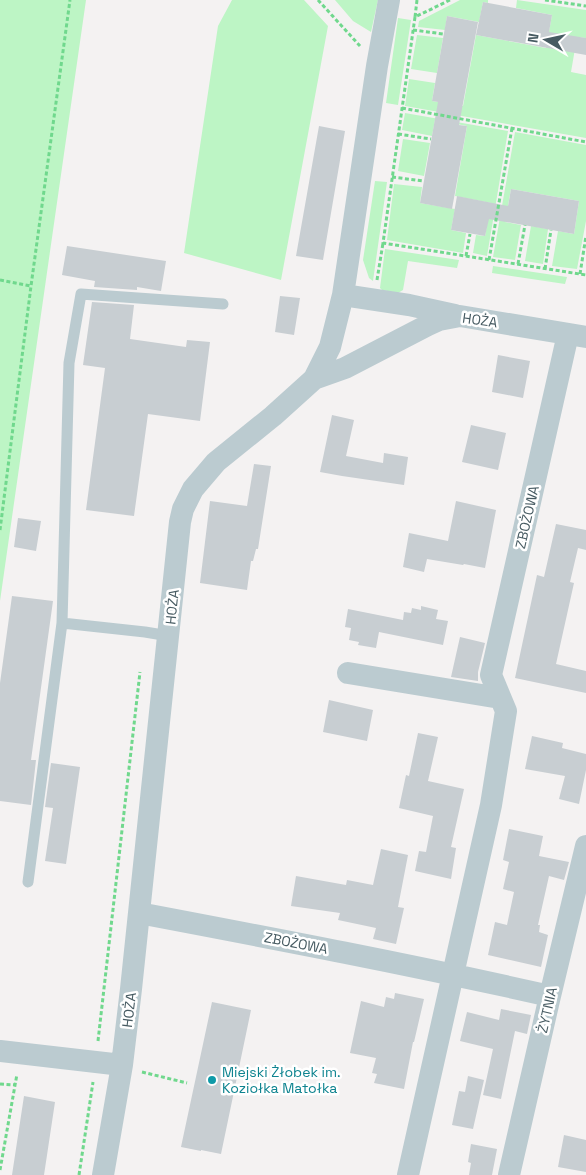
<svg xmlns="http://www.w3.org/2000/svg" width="586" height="1175" viewBox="0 0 586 1175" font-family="'Space Grotesk',sans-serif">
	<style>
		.green { fill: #bdf5c5 }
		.building { fill: #c8ced2 }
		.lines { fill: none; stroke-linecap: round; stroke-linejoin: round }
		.path { stroke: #70d88d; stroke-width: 3; stroke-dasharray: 4 2.5; stroke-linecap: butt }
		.lane { stroke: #bbcbd0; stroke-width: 11 }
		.street { stroke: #bbcbd0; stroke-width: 22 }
		.culture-dot { fill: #0f9aa8; stroke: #fff; stroke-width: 2 }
		.labels { text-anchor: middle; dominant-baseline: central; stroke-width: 5; stroke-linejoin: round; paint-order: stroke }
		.street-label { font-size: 14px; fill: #475b62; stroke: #fff }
		.culture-label { font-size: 14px; fill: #0d838f; stroke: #fff; text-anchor: start }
	</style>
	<rect width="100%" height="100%" fill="#f4f2f2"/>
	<path class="green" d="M0,0H86L0,601Z
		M232,0H304L328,26L281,280L184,253L218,26Z
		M335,0H378L371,32L353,21Z
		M460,0H488V3L483,2L479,22L447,16L445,30L418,27L419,21Z
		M517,0L586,10V38L577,37L571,72L586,75V138L405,106L409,79L435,83L432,101L463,106L476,35L546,48L552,15L516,8Z
		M398,18L411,20L398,105L386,103Z
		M417,35L443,38L437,73L411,69Z
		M405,113L508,131L487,256L473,253L476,235L485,236L491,203L455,196L467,126L435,120L432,136L402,130Z
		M515,132L586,145V221L577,269L552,266L558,231L574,234L579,201L511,189L505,222L521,225L515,260L493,257Z
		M403,139L430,143L424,176L398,171Z
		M375,181L387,182L373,281L369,278L363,260Z
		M394,184L422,187L420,203L455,209L451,230L466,233L463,253L387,240Z
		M531,226L548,229L543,264L525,261Z
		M385,249L459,260L457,268L408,261L403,290L398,293L382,290L380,288Z
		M493,266L567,277L565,284L492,273Z"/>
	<path class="building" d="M483,2L552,15L549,32L586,38V55L476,35Z
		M447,16L478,22L459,125L467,126L452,209L420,203L438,102L432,101Z
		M319,126L345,131L323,260L296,256Z
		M511,189L579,201L574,234L489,219L485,236L451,230L457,196L508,206Z
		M67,246L166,261L161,291L137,287V290L94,287L95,281L62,275Z
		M280,296L300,298L294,335L275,332Z
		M92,302L134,305L130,339L186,347L187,340L210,342L200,421L148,414L134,516L86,510L105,368L83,365Z
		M498,355L530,361L523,398L492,392Z
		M332,415L354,420L346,456L383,463L384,453L408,457L404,485L342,476L320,472Z
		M471,425L506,433L498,470L462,462Z
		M254,464L271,466L258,549H256L253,561H251L247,590L200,583L210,501L247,506Z
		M456,501L496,510L485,568L464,564L463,565L427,559L424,572L403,567L409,533L448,541Z
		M18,518L41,521L36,551L14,547Z
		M556,524L586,530V550L578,548L570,582L574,583L556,664L586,671V693L515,678L537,575L544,577Z
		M12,596L53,601L31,760H36L31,805L0,801V683Z
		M421,606L438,610L436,619L448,621L443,645L379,632L376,648L358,645L359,642L349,640L351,628L345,627L348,609L403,620L404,612L411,613L412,608L421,610Z
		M460,637L485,643L478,672V681L451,677Z
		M329,700L373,710L367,741L323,732Z
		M418,733L438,737L428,781L464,789L451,847L456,848L451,879L415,871L419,851L426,852L433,816L399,808L406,775L409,776Z
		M532,736L563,743L562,748L586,754V770L579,804L559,799L565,776L525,769Z
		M51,763L80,767L66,864L45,861L53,808L45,807Z
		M509,829L543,836L539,856L569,862L564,880L549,876L538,925H540L539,932L548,935L541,967L488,955L495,922L507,925L514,892L503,889L509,862L503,860Z
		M381,849L408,855L398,907L404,908L396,944L373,939L376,928L338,920L340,913L291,906L296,876L346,885L347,880L373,885Z
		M395,993L424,999L414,1042H413L404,1089L374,1083L377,1074L372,1073L376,1058L350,1053L361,1001L384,1007L386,997L394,999Z
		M212,1002L251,1010L221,1154L201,1150V1151L181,1147Z
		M501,1009L531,1015L527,1034L515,1031L501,1099L483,1095L493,1049L460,1041L467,1012L499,1020Z
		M468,1076L484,1080L473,1129L452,1125L459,1091L465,1092Z
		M24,1096L55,1102L44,1175H12Z
		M564,1135L586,1140V1172L558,1167Z
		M471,1144L497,1149L492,1175H469L471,1163L468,1162Z"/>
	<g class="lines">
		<path class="path" d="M318,0L360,46
			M417,0L415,17L450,0
			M545,0L586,6
			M415,17L383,243L586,275
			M413,30L443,34
			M402,108L586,142
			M398,134L431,139
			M392,177L423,181
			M466,256L470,234
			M489,260L512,128
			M518,264L525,225
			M545,269L551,230
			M580,274L586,236
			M0,280L31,286
			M377,280L383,243
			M0,530L31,286L70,0
			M98,1041L140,672
			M142,1072L187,1083
			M0,1084L15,1085
			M0,1170L17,1074
			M79,1175L93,1082"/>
		<path class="lane" d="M62,623L69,363L81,294L223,304
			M28,882L62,623L145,632L169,636"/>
		<path class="street" d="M343,295L409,305L455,315
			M314,379L330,347L343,295L377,66L389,0
			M348,673L500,698
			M139,913C276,939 413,965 550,996
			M0,1051L122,1065
			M103,1175L122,1065L131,989L180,522L183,509L193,489L216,462L273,416L314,379L345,368L428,325L439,320L460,316L586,337
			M408,1175L491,805L506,711L491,675L568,334
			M509,1175L550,996L586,846"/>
	</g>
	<circle class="culture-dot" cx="212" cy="1080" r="5"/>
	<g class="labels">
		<g class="street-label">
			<text transform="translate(480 320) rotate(8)">HOŻA</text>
			<text transform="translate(527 517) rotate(-77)">ZBOŻOWA</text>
			<text transform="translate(172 607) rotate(-84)">HOŻA</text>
			<text transform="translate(296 943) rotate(11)">ZBOŻOWA</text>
			<text transform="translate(129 1010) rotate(-83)">HOŻA</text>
			<text transform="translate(547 1010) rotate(-77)">ŻYTNIA</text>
		</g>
		<g class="culture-label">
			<text x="222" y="1072">Miejski Żłobek im.<tspan x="222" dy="16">Koziołka Matołka</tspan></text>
		</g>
	</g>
	<g transform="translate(546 40) rotate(279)" stroke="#ffffff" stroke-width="4" paint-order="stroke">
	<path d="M0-4L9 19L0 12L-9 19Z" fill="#475b62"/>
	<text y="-8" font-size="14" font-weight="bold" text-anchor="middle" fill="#475b62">N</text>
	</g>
</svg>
